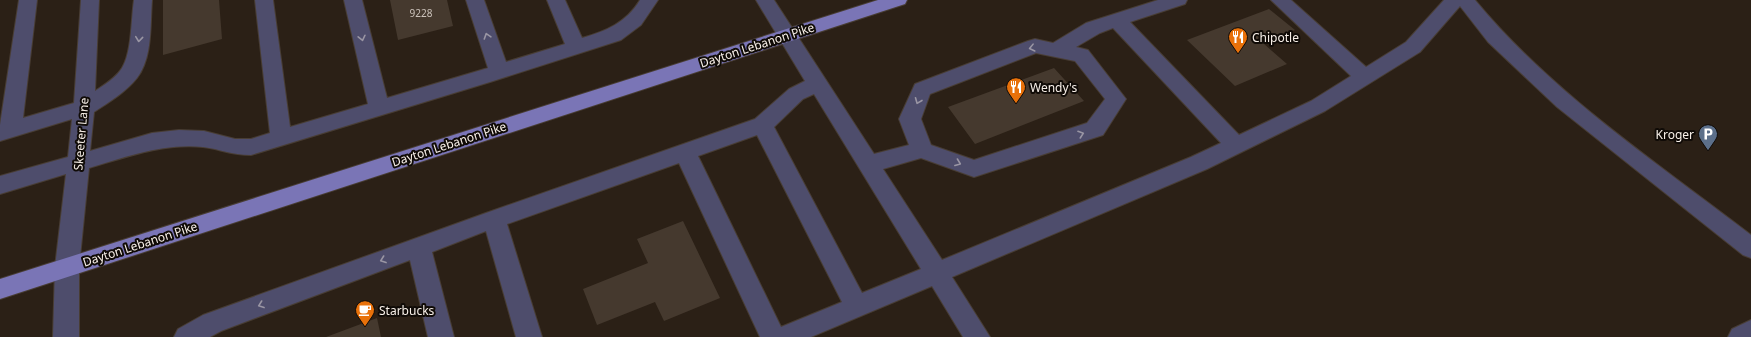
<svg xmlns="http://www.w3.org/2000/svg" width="1751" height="337" viewBox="0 0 1751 337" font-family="'Noto Sans',sans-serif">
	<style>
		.building { fill: #45392e }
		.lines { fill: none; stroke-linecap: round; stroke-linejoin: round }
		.minor-casing { stroke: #483d34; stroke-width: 2 }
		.major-casing { stroke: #483d34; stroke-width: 2 }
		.minor { fill: #4e4d6c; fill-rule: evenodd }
		.major { fill: #7a75b6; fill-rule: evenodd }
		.oneway { stroke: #9a96a4 }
		.labels { text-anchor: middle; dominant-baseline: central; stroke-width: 4; stroke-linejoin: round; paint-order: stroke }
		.number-label { font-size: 10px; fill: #cbc2ba }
		.poi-label { font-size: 12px; fill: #f8f0e9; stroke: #100b07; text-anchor: start }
		.street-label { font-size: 12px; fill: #f8f0e9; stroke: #100b07 }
	</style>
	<rect width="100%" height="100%" fill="#2b2016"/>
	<path class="building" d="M163,0H219L222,39L163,55Z
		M390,0H447L453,26L398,40Z
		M1269,9L1295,30L1263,43L1287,64L1235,86L1187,40Z
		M1054,68L1084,101L975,144L948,107Z
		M683,221L720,298L664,321L655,302L597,325L583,289L648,263L637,239Z
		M377,318L381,337H326Z"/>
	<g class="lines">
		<g class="minor-casing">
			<path id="minor" d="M19,0H37L23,118L74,103L81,0H99L95,91C104,85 116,78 122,68C132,52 131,19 134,0H152C150,24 153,57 137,78C126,92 109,102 94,112L90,151L152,133L179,130L204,131L235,139H251L270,133L255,0H273L290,127L368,104L344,0H362L387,98L488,68L466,0H484L506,62L565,44L547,0H565L582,38C606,31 626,23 640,0H658L641,25L621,40L490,82L251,155C231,155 220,149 203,147C163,143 126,157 89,168L79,267V337H53L55,267L66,174L0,194V176L68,157L72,119L0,141V125Z
				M756,0H774L874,154L909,145L899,119L915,84L1028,41L1035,39L1053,43L1086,23L1158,0H1187L1185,4L1130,22L1239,135L1311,101L1351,76L1271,0H1291L1366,67L1406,42L1444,0H1475C1552,93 1656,162 1751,235V258L1743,255L1557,107L1488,42L1460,6L1420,52L1325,111L1207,169L952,277L990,337H963L932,286L811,337H760L679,163L507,224L542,337H516L486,231L432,252L454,337H428L410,260L221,331L210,337H174L178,329L203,315L486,213L755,119L789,89L805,81ZM1113,28L1221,143L1191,157L942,260L883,169L921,158L974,177L1103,135L1126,99L1088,50L1076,47L1100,33ZM1036,53L1075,61L1105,99L1087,123L974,160L931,145L921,119L930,94ZM814,94L921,269L862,293L774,127L803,99ZM757,135L842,302L781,327L698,156Z
				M1751,320V337H1728L1732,329Z"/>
		</g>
		<g class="major-casing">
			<path id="major" d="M878,0H907L905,4L0,299V279Z"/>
		</g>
		<use href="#minor" class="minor"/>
		<use href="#major" class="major"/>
	</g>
	<defs><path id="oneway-chevron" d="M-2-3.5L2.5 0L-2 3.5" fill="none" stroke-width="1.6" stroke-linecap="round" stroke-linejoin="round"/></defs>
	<g class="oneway">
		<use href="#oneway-chevron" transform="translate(487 36) rotate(-108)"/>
		<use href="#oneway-chevron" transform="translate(362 38) rotate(77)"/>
		<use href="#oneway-chevron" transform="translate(139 39) rotate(96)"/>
		<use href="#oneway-chevron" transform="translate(1032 48) rotate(166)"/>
		<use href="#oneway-chevron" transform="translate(918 101) rotate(112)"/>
		<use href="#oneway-chevron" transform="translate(1081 134) rotate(-19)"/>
		<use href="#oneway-chevron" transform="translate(958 163) rotate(21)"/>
		<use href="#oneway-chevron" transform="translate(383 260) rotate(160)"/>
		<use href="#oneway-chevron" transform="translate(261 305) rotate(160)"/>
	</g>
	<defs>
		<g id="restaurant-pin" transform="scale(1)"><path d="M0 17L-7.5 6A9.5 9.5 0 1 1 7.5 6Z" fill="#e8710a" stroke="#100b07"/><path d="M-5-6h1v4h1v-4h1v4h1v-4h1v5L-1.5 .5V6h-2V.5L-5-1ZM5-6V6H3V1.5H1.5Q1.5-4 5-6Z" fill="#fff"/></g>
		<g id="parking-pin" transform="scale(1)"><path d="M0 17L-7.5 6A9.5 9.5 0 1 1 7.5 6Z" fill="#5c6f8a" stroke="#100b07"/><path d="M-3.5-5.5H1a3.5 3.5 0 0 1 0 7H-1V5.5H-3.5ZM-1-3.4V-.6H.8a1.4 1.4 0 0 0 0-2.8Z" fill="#fff"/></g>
		<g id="cafe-pin" transform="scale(1)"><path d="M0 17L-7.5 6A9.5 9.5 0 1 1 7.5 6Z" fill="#e8710a" stroke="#100b07"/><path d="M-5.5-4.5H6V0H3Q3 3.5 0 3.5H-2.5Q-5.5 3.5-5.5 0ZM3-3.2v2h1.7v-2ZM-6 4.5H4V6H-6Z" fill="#fff"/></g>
	</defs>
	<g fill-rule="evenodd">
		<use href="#restaurant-pin" x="1238" y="37"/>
		<use href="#restaurant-pin" x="1016" y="87"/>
		<use href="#parking-pin" x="1708" y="134"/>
		<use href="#cafe-pin" x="365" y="310"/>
	</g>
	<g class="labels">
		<g class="number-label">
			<text x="421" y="13">9228</text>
		</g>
		<g class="poi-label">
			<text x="1252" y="37">Chipotle</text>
			<text x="1030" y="87">Wendy's</text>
			<text x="1694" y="134" text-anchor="end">Kroger</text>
			<text x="379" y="310">Starbucks</text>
		</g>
		<g class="street-label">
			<text transform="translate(757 45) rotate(-18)">Dayton Lebanon Pike</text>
			<text transform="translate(81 134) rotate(-85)">Skeeter Lane</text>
			<text transform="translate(449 144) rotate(-18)">Dayton Lebanon Pike</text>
			<text transform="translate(140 244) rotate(-18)">Dayton Lebanon Pike</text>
		</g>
	</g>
</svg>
